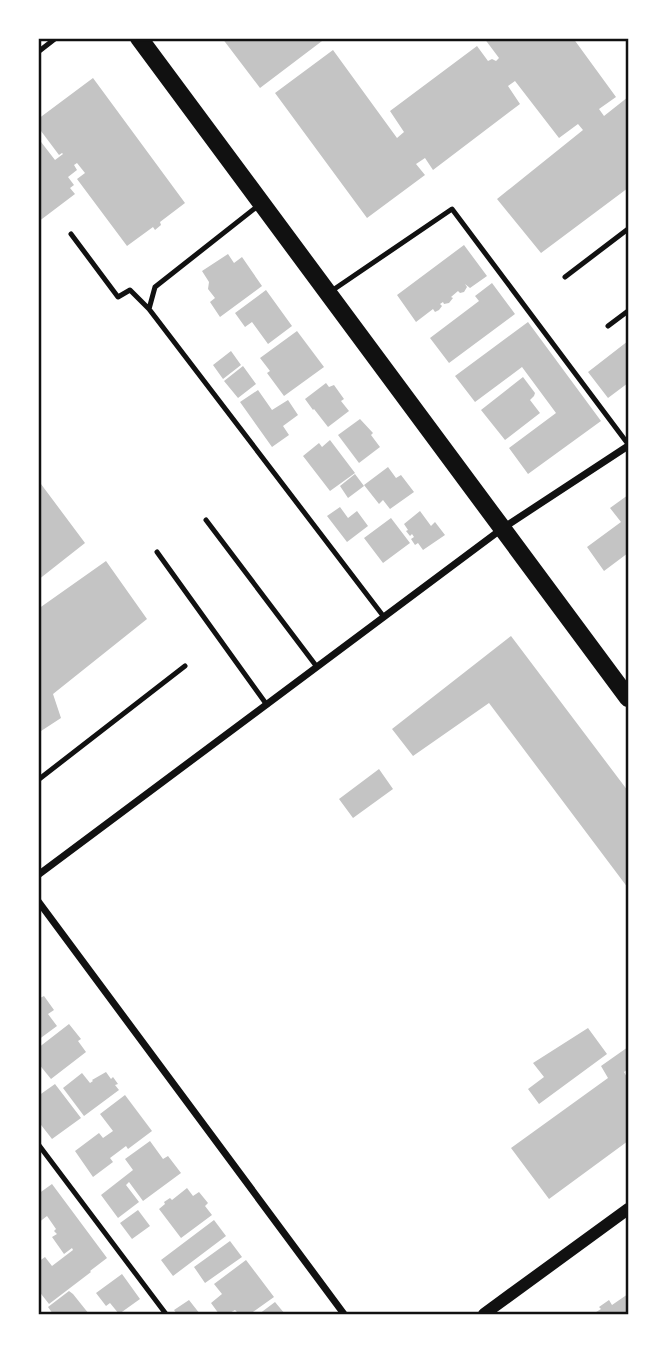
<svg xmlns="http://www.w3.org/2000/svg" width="667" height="1353" viewBox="0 0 667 1353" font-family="Poppins,sans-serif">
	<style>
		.building { fill: #c4c4c4 }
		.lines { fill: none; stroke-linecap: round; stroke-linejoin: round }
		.service { stroke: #111; stroke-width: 5 }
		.minor { stroke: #111; stroke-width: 7 }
		.tertiary { stroke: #111; stroke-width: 12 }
		.primary { stroke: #111; stroke-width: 18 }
		.neatline { fill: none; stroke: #111; stroke-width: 2.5 }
	</style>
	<rect width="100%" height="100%" fill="#fff"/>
	<path class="building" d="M222,38H326L260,88Z
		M484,38H573L616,97L599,109L604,116L628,97V188L541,253L497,199L583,130L578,124L559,138L515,81L508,86L520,104L433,170L425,158L416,164L425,175L367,218L275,93L333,50L397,138L404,132L390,111L477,46L488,61L492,59L496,61L499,58Z
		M93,78L185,203L160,222L161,225L155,230L153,227L127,246L77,179L85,173L77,163L74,165L77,170L68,177L74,185L70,188L75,194L38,222V138L55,160L63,154L62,153L59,155L38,127V119Z
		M464,245L487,276L470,288L465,284L467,287L464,292L460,293L458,291L451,297L453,298L449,303L444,304L443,302L440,304L442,306L439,310L435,312L433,309L416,322L397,295Z
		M228,254L234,263L242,257L262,286L220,317L210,302L215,298L208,289L209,282L202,271Z
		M492,283L515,314L449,363L430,338L479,301L475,296Z
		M266,290L292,326L268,344L252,322L245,327L235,313Z
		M528,322L601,421L528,474L509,448L556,413L522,367L475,402L455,376Z
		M297,331L324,367L284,396L267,373L270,371L260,358Z
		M628,341V383L608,398L588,372Z
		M231,351L241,365L223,379L213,365Z
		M243,366L256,384L238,398L224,381Z
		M523,377L535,393L534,396L530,400L540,413L505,440L481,410Z
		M326,383L329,387L334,385L344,399L341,401L349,411L328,427L314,409L313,410L305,399Z
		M258,390L272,410L288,400L298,415L283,426L289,435L272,447L240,402Z
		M360,419L373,433L371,435L380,447L359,463L338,435Z
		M330,440L355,473L330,491L303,456L319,443L322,447Z
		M388,467L396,478L401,475L414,492L390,509L383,500L379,504L364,485Z
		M355,474L364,486L348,498L340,486Z
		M38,480L85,543L38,580Z
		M628,495V553L604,571L587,547L621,522L610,508Z
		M340,507L348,518L357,511L368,526L347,542L327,516Z
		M420,511L431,526L435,522L445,535L423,550L418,543L415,545L411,539L414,537L412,534L410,536L406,531L408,530L404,524Z
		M391,518L410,543L383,563L364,538Z
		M106,561L147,619L53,694L61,718L38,733V609Z
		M511,636L628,791V888L489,703L413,756L392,729Z
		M379,769L393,789L353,818L339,799Z
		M44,996L54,1010L48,1014L57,1026L38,1040V999Z
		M69,1024L81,1039L78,1041L86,1052L51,1079L38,1063V1048Z
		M588,1028L607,1054L539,1104L528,1089L544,1077L533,1063Z
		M628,1047V1069L624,1072L628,1079V1141L549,1199L511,1148L608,1078L601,1066Z
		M106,1072L111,1079L113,1077L118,1084L115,1085L119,1090L84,1116L63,1088L82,1073L90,1083L93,1081L92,1080Z
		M55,1084L81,1118L52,1139L38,1121V1096Z
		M125,1095L152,1131L128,1149L126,1146L110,1158L113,1162L93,1177L75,1151L99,1133L103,1138L113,1131L100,1114Z
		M150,1141L163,1159L168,1156L181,1173L143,1201L129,1182L126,1185L139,1202L118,1218L101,1195L133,1170L125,1159Z
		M52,1184L107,1258L90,1271L91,1272L49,1304L38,1290V1262L45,1257L52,1266L73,1250L72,1248L64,1254L52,1237L57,1234L54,1231L56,1229L47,1216L38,1223V1194Z
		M187,1188L193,1196L199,1192L208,1203L205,1206L212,1215L181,1238L159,1209L165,1204L164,1202L170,1198L172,1200Z
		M138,1210L150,1226L132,1239L120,1223Z
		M214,1220L226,1236L173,1276L161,1260Z
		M230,1241L242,1257L205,1283L194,1267Z
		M246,1260L274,1297L250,1314H239L235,1310L228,1314H219L211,1303L222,1294L214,1284Z
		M122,1274L140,1299L119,1314L110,1303L106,1306L96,1293Z
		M69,1291L73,1294L89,1314H53L48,1307Z
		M628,1294V1314H593L601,1309L599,1307L609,1300L612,1305Z
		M189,1300L200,1314H177L174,1310Z
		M275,1302L285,1314H259Z"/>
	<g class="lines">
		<path class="service" d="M38,52L56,38
			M259,205L155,287L149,309L384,617
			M71,234L118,297L130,290L149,309
			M565,277L628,229
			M330,292L452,209L628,444
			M608,326L628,311
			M206,520L317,667
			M157,552L267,705
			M38,780L185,666
			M38,1144L166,1314"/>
		<path class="minor" d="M38,875L503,528L628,446
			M38,901L344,1314"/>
		<path class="tertiary" d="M484,1314L628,1209"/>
		<path class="primary" d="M139,38L628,698"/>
	</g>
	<rect width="667" height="1353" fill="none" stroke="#ffffff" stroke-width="80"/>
	<rect x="40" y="40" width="587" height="1273" class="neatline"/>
</svg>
